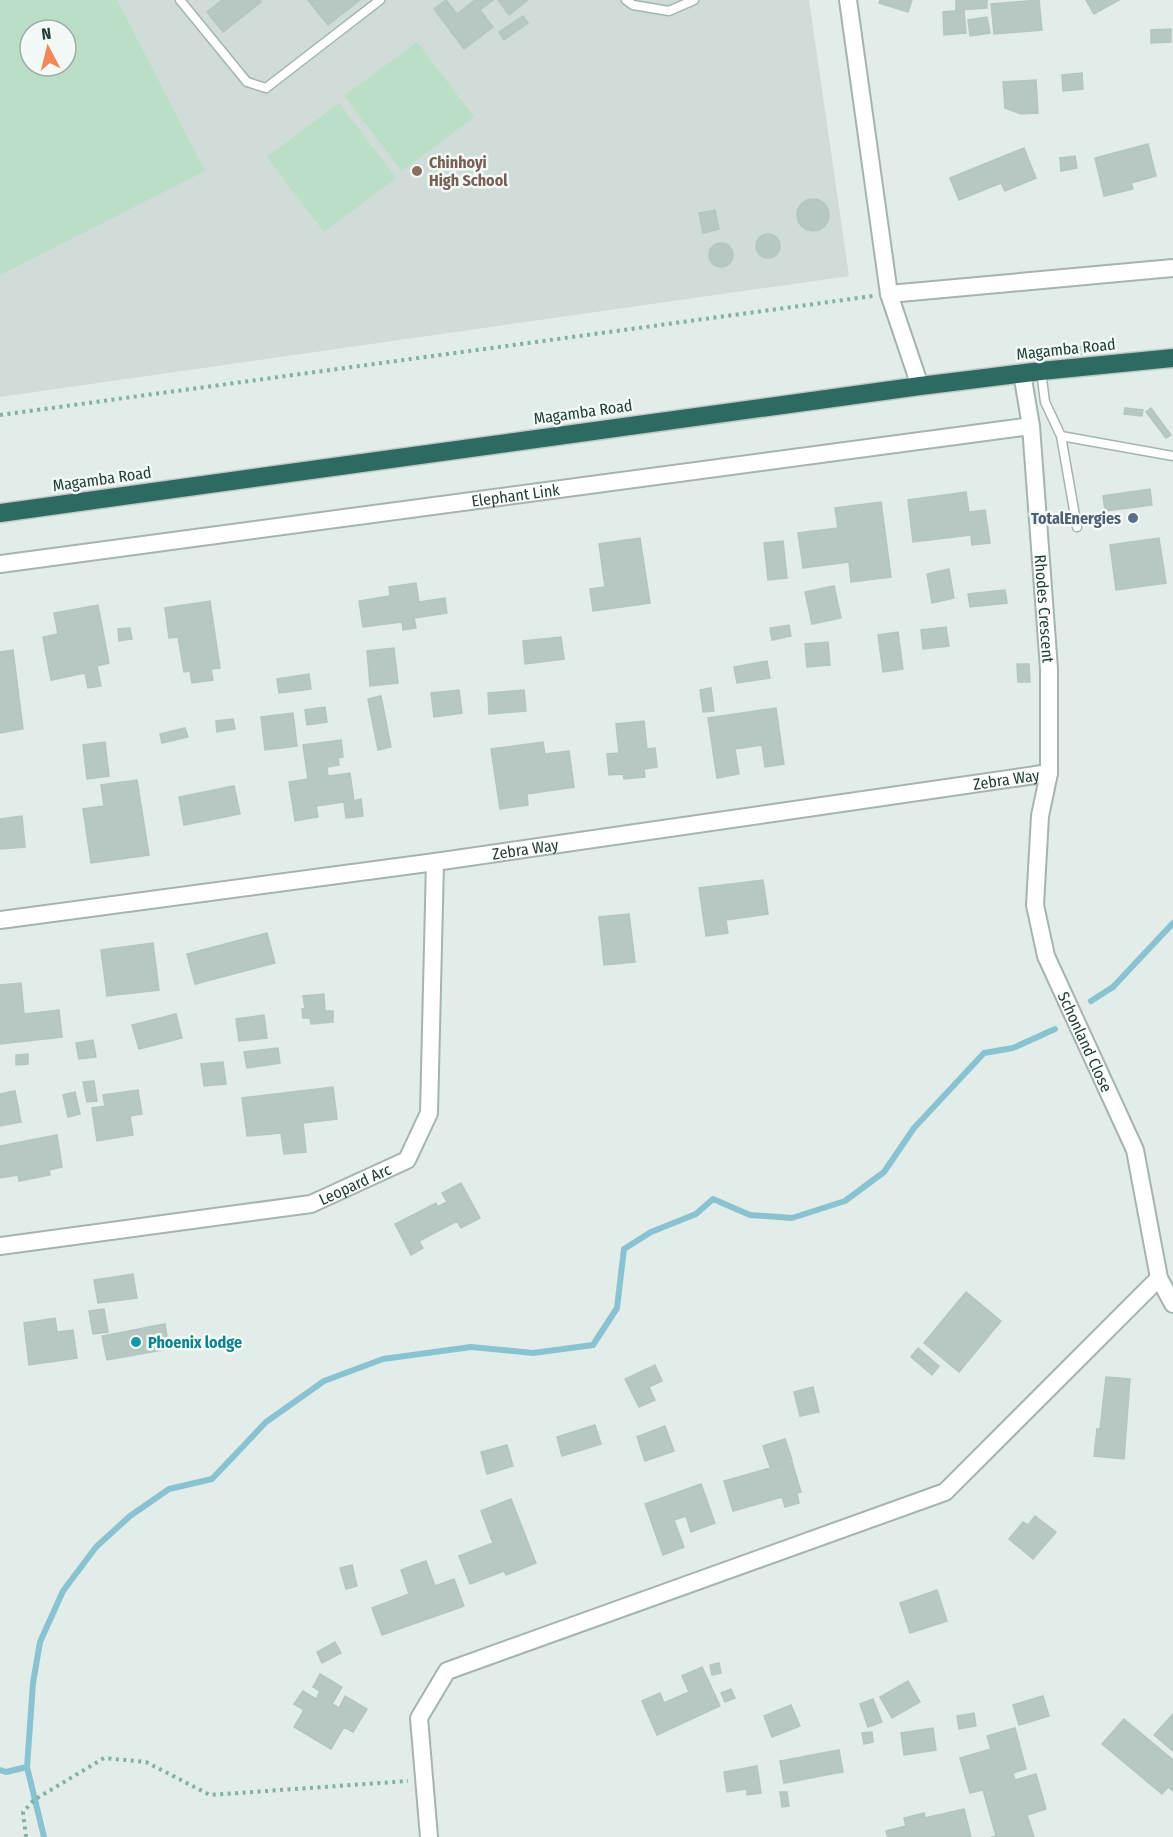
<svg xmlns="http://www.w3.org/2000/svg" width="1173" height="1837" viewBox="0 0 1173 1837" font-family="'Fira Sans Condensed',sans-serif">
	<style>
		.built { fill: #d0dcd7; fill-rule: evenodd }
		.green { fill: #badec6; fill-rule: evenodd }
		.lines { fill: none; stroke-linecap: round; stroke-linejoin: round }
		.stream { stroke: #89c3d2; stroke-width: 6 }
		.building { fill: #b7c7c1; stroke: #b4c6c0; stroke-width: 1.5 }
		.lane-casing { stroke: #a4b4b0; stroke-width: 11 }
		.street-casing { stroke: #a4b4b0; stroke-width: 20 }
		.highway-casing { stroke: #c1c9c7; stroke-width: 21 }
		.path { stroke: #82b0a4; stroke-width: 4; stroke-dasharray: 3 4.5; stroke-linecap: butt }
		.lane { stroke: #fff; stroke-width: 8 }
		.street { stroke: #fff; stroke-width: 16 }
		.highway { stroke: #2d6a61; stroke-width: 18 }
		.education-dot { fill: #8d6e63; stroke: #f2f9f6; stroke-width: 2 }
		.service-dot { fill: #5c6f8a; stroke: #f2f9f6; stroke-width: 2 }
		.culture-dot { fill: #0f9aa8; stroke: #f2f9f6; stroke-width: 2 }
		.labels { text-anchor: middle; dominant-baseline: central; stroke-width: 5; stroke-linejoin: round; paint-order: stroke }
		.education-label { font-size: 16px; font-weight: bold; fill: #785e54; stroke: #f2f9f6; text-anchor: start }
		.street-label { font-size: 16px; fill: #213e38; stroke: #f2f9f6 }
		.service-label { font-size: 16px; font-weight: bold; fill: #4e5e75; stroke: #f2f9f6; text-anchor: end }
		.culture-label { font-size: 16px; font-weight: bold; fill: #0d838f; stroke: #f2f9f6; text-anchor: start }
	</style>
	<rect width="100%" height="100%" fill="#e2ece8"/>
	<path class="built" d="M0,0H809L849,276L0,397ZM30,30H66V66H30Z"/>
	<path class="green" d="M0,0H117L205,171L0,275ZM30,30H66V66H30Z
		M417,42L474,117L402,171L344,96Z
		M339,103L396,178L324,232L267,157Z"/>
	<g class="lines">
		<path class="stream" d="M1091,1001L1113,987L1173,923
			M0,1770L6,1772L27,1767
			M44,1837L27,1767L33,1683L40,1642L63,1591L96,1547L130,1516L169,1489L212,1479L266,1422L324,1381L383,1359L471,1347L533,1353L593,1345L617,1308L624,1249L651,1232L696,1214L713,1199L750,1215L792,1218L845,1201L884,1172L914,1128L984,1053L1013,1048L1055,1029"/>
	</g>
	<path class="building" d="M222,0H259L261,2L223,32L207,12Z
		M308,0H360L328,25Z
		M446,0L457,14L475,0H493L480,10L493,27L464,49L434,9Z
		M498,0H528L509,15Z
		M880,0H912L908,12L879,3Z
		M956,0H987V8L956,10Z
		M1039,0L1042,30L994,34L991,4Z
		M1086,0H1119L1094,14Z
		M964,10L966,33L944,35L943,12Z
		M523,16L528,23L504,40L499,32Z
		M987,17L990,33L970,36L968,20Z
		M1171,29V42L1151,43V30Z
		M1082,73L1083,89L1063,91L1062,75Z
		M1036,80L1038,113L1021,114L1005,108L1003,82Z
		M1148,144L1156,176L1131,183L1133,189L1104,196L1095,158Z
		M1024,148L1036,178L1005,191L1001,183L959,200L950,178Z
		M1075,156L1077,168L1061,171L1060,158Z
		M797 215a16 16 0 1 1 32 0a16 16 0 1 1-32 0Z
		M715,210L719,229L703,233L699,213Z
		M756 246a12 12 0 1 1 24 0a12 12 0 1 1-24 0Z
		M709 255a12 12 0 1 1 24 0a12 12 0 1 1-24 0Z
		M1095,345V352L1069,356L1068,348Z
		M1125,408L1143,410L1142,416L1124,414Z
		M1151,408L1171,435L1166,438L1146,412Z
		M1150,489L1152,505L1105,511L1103,496Z
		M966,492L969,512L985,510L990,543L972,545L971,535L913,542L908,500Z
		M881,502L891,577L851,582L849,562L803,568L798,533L838,528L835,508Z
		M640,538L650,603L593,611L590,589L605,587L599,544Z
		M1159,538L1166,583L1116,590L1110,545Z
		M783,541L787,578L768,580L764,543Z
		M949,569L954,598L932,603L927,574Z
		M416,583L419,602L445,598L447,613L414,618L416,628L403,630L402,622L363,627L359,601L390,596L389,587Z
		M834,586L841,618L812,624L805,592Z
		M1005,590L1007,603L970,607L968,594Z
		M210,601L220,668L211,669L213,680L192,683L190,671L184,672L178,637L169,638L165,608Z
		M98,605L109,663L97,666L101,686L88,688L85,673L51,680L43,637L58,634L54,613Z
		M789,625L791,636L772,640L770,628Z
		M946,627L949,646L923,649L921,630Z
		M130,628L132,639L119,641L118,629Z
		M898,632L903,669L883,672L878,635Z
		M561,637L564,659L525,664L523,641Z
		M828,642L830,665L807,667L805,644Z
		M394,648L398,683L370,686L367,651Z
		M13,650L23,729L0,733V652Z
		M767,661L770,678L737,683L734,667Z
		M1017,664H1029L1030,682H1018Z
		M309,674L311,689L279,693L277,679Z
		M711,688L714,711L703,712L700,690Z
		M459,690L462,713L434,717L431,693Z
		M524,690L526,711L489,714L488,693Z
		M381,696L391,747L378,750L368,699Z
		M325,707L327,722L307,725L305,710Z
		M776,708L784,764L765,767L762,745L735,749L739,774L717,778L708,718Z
		M293,713L297,746L265,750L261,717Z
		M233,719L235,729L217,732L216,721Z
		M644,721L647,749L655,748L657,767L644,769L645,777L624,779L623,774L609,775L607,754L619,753L616,724Z
		M185,728L188,737L162,743L160,734Z
		M341,740L343,757L338,758L339,765L327,767L328,776L350,773L354,801L361,799L363,816L346,818L344,802L316,806L318,817L295,821L289,782L308,779L303,745Z
		M105,742L109,776L87,779L83,745Z
		M543,742L545,754L569,751L574,787L527,794L528,805L500,809L491,749Z
		M137,780L149,855L91,863L83,809L104,806L101,785Z
		M234,786L240,814L184,825L179,797Z
		M22,816L25,847L0,849V819Z
		M763,880L768,914L726,920L728,933L706,936L699,888Z
		M629,914L635,962L604,965L599,917Z
		M267,933L275,963L195,984L187,954Z
		M153,943L159,990L107,996L101,950Z
		M21,983L24,1014L59,1010L62,1037L0,1044V985Z
		M324,994L325,1011H333V1022L311,1024L310,1018H303L302,1009L305,1008L303,996Z
		M176,1014L182,1038L139,1049L132,1025Z
		M264,1015L267,1038L239,1041L236,1019Z
		M93,1040L96,1057L79,1059L76,1043Z
		M278,1048L280,1063L247,1068L244,1052Z
		M28,1054V1064L16,1065V1055Z
		M223,1062L226,1084L204,1086L201,1064Z
		M94,1081L97,1101L87,1102L83,1082Z
		M333,1087L337,1119L303,1123L306,1152L284,1154L281,1133L247,1136L242,1098Z
		M138,1090L142,1114L130,1116L133,1135L97,1141L92,1108L105,1106L103,1095Z
		M15,1091L21,1122L0,1126V1094Z
		M75,1092L80,1114L68,1117L63,1095Z
		M57,1135L62,1167L49,1170L50,1175L19,1181L18,1175L0,1178V1146Z
		M461,1183L480,1218L461,1228L457,1221L419,1241L423,1248L411,1255L395,1224L436,1203L437,1207L447,1202L442,1193Z
		M133,1274L137,1298L98,1303L94,1280Z
		M966,1292L1001,1321L959,1372L924,1343Z
		M104,1309L108,1332L93,1334L89,1311Z
		M55,1318L57,1332L73,1330L77,1358L29,1365L24,1323Z
		M165,1324L169,1349L107,1360L102,1336Z
		M918,1348L939,1366L932,1375L911,1357Z
		M655,1365L662,1381L649,1387L655,1400L639,1407L625,1379Z
		M1106,1377L1130,1379L1124,1459L1094,1456L1097,1429H1100Z
		M813,1387L819,1412L800,1416L794,1392Z
		M595,1425L601,1444L562,1456L557,1437Z
		M665,1426L674,1451L645,1461L637,1437Z
		M785,1439L792,1460L770,1467L763,1446Z
		M507,1445L513,1466L487,1474L481,1452Z
		M792,1462L801,1492L797,1493L799,1503L785,1507L782,1497L733,1511L724,1481Z
		M701,1484L715,1523L691,1532L686,1516L674,1520L684,1547L663,1555L645,1504Z
		M511,1499L536,1563L506,1575L504,1571L470,1584L459,1556L493,1543L481,1511Z
		M1035,1516L1056,1532L1033,1559L1009,1539L1023,1522L1028,1525Z
		M426,1561L435,1586L454,1579L464,1606L382,1635L372,1608L409,1594L401,1570Z
		M352,1565L357,1586L346,1589L340,1568Z
		M937,1590L947,1621L910,1633L900,1603Z
		M335,1642L341,1653L322,1663L317,1652Z
		M719,1663L721,1673L712,1675L710,1665Z
		M702,1667L720,1706L657,1735L642,1701L660,1693L664,1703L689,1692L682,1676Z
		M320,1674L342,1687L332,1704L339,1708L345,1696L367,1709L353,1732L344,1727L331,1749L294,1727L304,1710L294,1704L303,1691L316,1699L320,1691L313,1687Z
		M908,1681L920,1702L892,1718L880,1697Z
		M731,1689L735,1698L725,1702L721,1693Z
		M1043,1696L1049,1716L1019,1725L1013,1705Z
		M873,1699L882,1722L868,1727L860,1704Z
		M791,1705L800,1726L772,1737L764,1716Z
		M974,1713L976,1726L959,1729L957,1716Z
		M1173,1714V1751L1154,1735Z
		M1124,1719L1173,1760V1791L1168,1787L1162,1794L1102,1744Z
		M933,1728L936,1750L904,1755L901,1733Z
		M1015,1728L1026,1769L1013,1773L1015,1780L1036,1774L1046,1809L1027,1815L1034,1837H991L996,1836L983,1790L970,1793L960,1758L991,1749L987,1736Z
		M872,1732L873,1742L864,1744L862,1733Z
		M839,1750L843,1772L784,1783L780,1761Z
		M757,1766L761,1793L747,1795V1789L727,1792L724,1772Z
		M780,1792H787L789,1806L782,1807Z
		M964,1809L971,1837H888L886,1831L906,1826L904,1818L924,1813L925,1818Z"/>
	<g class="lines">
		<g class="lane-casing">
			<path id="lane" d="M180,0L247,82L266,88L380,0
				M626,0L633,5L669,11L694,0
				M1041,371L1045,402L1061,436L1173,456
				M1061,436L1077,527"/>
		</g>
		<g class="street-casing">
			<g id="street">
				<path d="M848,0L889,294L920,386"/>
				<path d="M889,294L1173,268"/>
				<path id="s1" d="M1022,373L1031,426L1049,669V773L1040,816L1035,905L1046,956L1135,1150L1159,1278L1173,1304"/>
				<path id="s2" d="M0,564L1031,426"/>
				<path id="s3" d="M0,920L435,862L1049,773"/>
				<path id="s4" d="M0,1246L311,1204L407,1160L429,1113L435,862"/>
				<path d="M429,1837L419,1718L447,1671L945,1492L1159,1278"/>
			</g>
		</g>
		<g class="highway-casing">
			<path id="highway" d="M0,513L920,386L1041,371L1173,358"/>
		</g>
		<path class="path" d="M0,415L873,296
			M26,1837L23,1812L34,1800L104,1758L146,1762L210,1795L408,1781"/>
		<use href="#lane" class="lane"/>
		<use href="#street" class="street"/>
		<use href="#highway" class="highway"/>
	</g>
	<circle class="education-dot" cx="417" cy="171" r="6"/>
	<circle class="service-dot" cx="1133" cy="518" r="6"/>
	<circle class="culture-dot" cx="136" cy="1342" r="6"/>
	<g class="labels">
		<g class="education-label">
			<text x="429" y="162">Chinhoyi<tspan x="429" dy="18">High School</tspan></text>
		</g>
		<g class="street-label">
			<text transform="translate(1066 349) rotate(-6)">Magamba Road</text>
			<text transform="translate(583 412) rotate(-8)">Magamba Road</text>
			<text transform="translate(102 479) rotate(-8)">Magamba Road</text>
			<text stroke="none"><textPath href="#s2" startOffset="520">Elephant Link</textPath></text>
			<text stroke="none"><textPath href="#s1" startOffset="237">Rhodes Crescent</textPath></text>
			<text stroke="none"><textPath href="#s3" startOffset="1016">Zebra Way</textPath></text>
			<text stroke="none"><textPath href="#s3" startOffset="530">Zebra Way</textPath></text>
			<text stroke="none"><textPath href="#s1" startOffset="681">Schonland Close</textPath></text>
			<text stroke="none"><textPath href="#s4" startOffset="362">Leopard Arc</textPath></text>
		</g>
		<g class="service-label">
			<text x="1121" y="518">TotalEnergies</text>
		</g>
		<g class="culture-label">
			<text x="148" y="1342">Phoenix lodge</text>
		</g>
	</g>
	<g transform="translate(48 48) rotate(353)"><circle r="28" fill="#f2f9f6" stroke="#9eaeaa" stroke-width="1.5"/>
	<path d="M0-4.5L10 22L0 15L-10 22Z" fill="#f48758"/>
	<text y="-9" font-size="16" font-weight="bold" text-anchor="middle" fill="#213e38">N</text>
	</g>
</svg>
